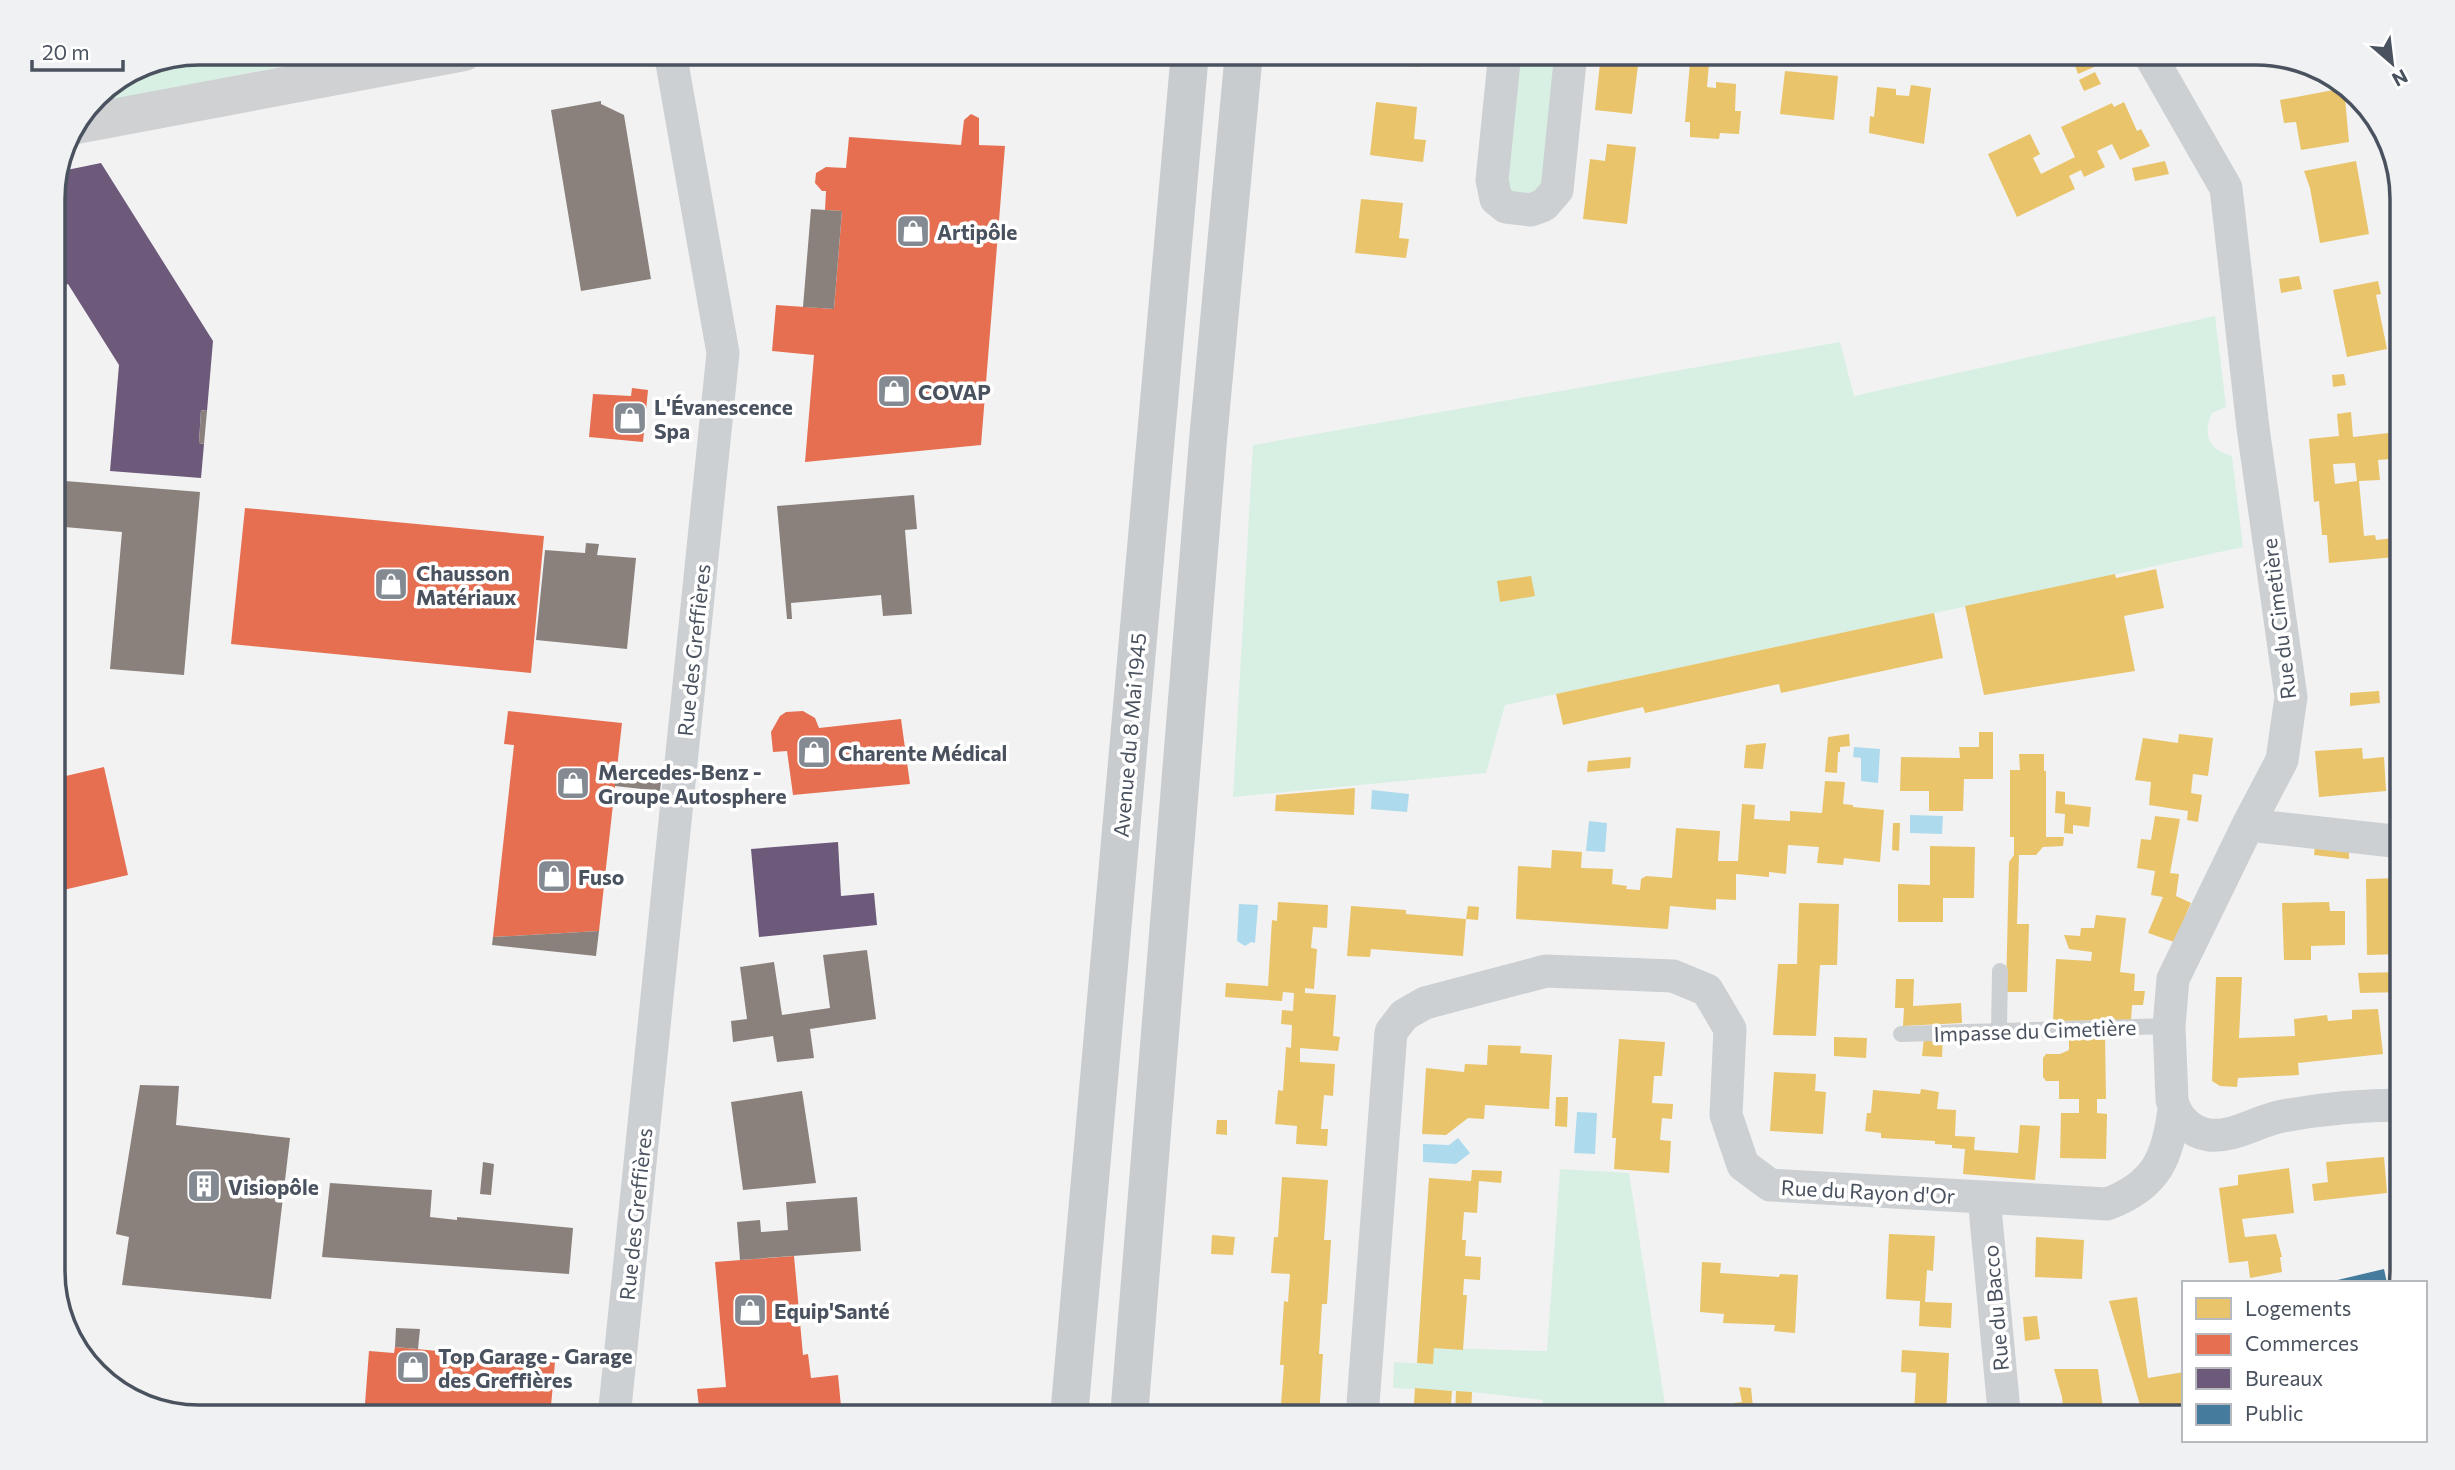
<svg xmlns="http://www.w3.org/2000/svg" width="2455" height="1470" viewBox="0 0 2455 1470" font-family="Commissioner,sans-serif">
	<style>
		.green { fill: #d7f0e3 }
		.water { fill: #addaec }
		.homes { fill: #e9c46a; fill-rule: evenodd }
		.shops { fill: #e76f51 }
		.offices { fill: #6d597a }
		.public { fill: #457b9d }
		.industry { fill: #8a817c }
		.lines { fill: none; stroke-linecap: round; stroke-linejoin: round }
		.lane { stroke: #cdd0d3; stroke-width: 16 }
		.street { stroke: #cdd0d3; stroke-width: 33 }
		.secondary { stroke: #cfd1d3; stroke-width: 38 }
		.primary { stroke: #c9cccf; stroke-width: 38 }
		.labels { text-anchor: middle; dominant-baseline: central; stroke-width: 7; stroke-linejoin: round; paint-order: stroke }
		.poi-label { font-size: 21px; font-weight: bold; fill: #49525e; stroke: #fff; text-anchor: start }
		.street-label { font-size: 21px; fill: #49525e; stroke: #fff }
		.rim { fill: none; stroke: #49525e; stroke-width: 3.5 }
	</style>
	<rect width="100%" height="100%" fill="#f2f2f2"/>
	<path class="green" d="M199,53H351L90,104L96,95L143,63Z
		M1505,53H1571L1557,190L1506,207Z
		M2215,316L2226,407L2212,413C2202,435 2209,450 2232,456L2243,547L1505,705L1486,773L1233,797L1253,445L1840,342L1854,396Z
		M1560,1169L1629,1173L1667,1417H1542L1543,1400L1472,1392L1393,1388L1394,1362L1432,1364L1434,1348L1547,1351Z"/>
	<path class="water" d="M1854,747L1880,749L1878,783L1861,781V758L1853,757Z
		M1372,790L1409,794L1407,812L1371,809Z
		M1910,815L1943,816L1942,834L1910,833Z
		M1589,821L1607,823L1605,852L1586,851Z
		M1239,904L1258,905L1255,943L1251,942L1245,946L1237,941Z
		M1577,1112L1597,1113L1595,1154L1574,1153Z
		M1458,1138L1470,1153L1456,1164L1423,1162V1144L1449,1145Z"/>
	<path class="homes" d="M1375,52H1420L1419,67L1374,62Z
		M2084,52H2088L2094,67L2078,74L2072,57Z
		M2253,52H2256L2274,57L2254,61Z
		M1601,54L1639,57L1632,114L1595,110Z
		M1690,62L1709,63L1707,87L1716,88V82L1736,84L1735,111H1741L1739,134L1720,133L1719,139L1690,137V122H1685Z
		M1785,71L1838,76L1834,120L1780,114Z
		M2095,72L2101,84L2084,91L2079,80Z
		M1911,85L1931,88L1924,144L1869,133L1870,116L1874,117L1877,87L1896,89V95L1909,96Z
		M2344,88L2349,142L2301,150L2296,122L2284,123L2280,100Z
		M1376,102L1417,107L1414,139L1426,140L1423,162L1370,155Z
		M2124,102L2137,131L2141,129L2150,146L2120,160L2112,144L2097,151L2105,167L2084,177L2081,170L2069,176L2075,189L2017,217L1988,154L2030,134L2040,154L2033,158L2041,174L2075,157L2061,127L2112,103L2114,107Z
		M1607,144L1636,147L1627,224L1583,219L1590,159L1605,161Z
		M2165,161L2169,174L2135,181L2132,168Z
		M2356,161L2369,234L2320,243L2310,188L2304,171Z
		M1361,199L1403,203L1399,238L1409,239L1406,258L1355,253Z
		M2299,276L2302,289L2281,293L2279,279Z
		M2378,281L2381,294L2376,295L2387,349L2347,357L2333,290Z
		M2344,374L2346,385L2333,387L2332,375Z
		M2351,412L2353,437L2397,432L2396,425H2402V458L2378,460L2380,480L2359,481L2364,536L2375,535L2376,540L2394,538L2395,557L2329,563L2327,535H2322L2319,501L2314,502L2309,439L2339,436L2337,414ZM2355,463L2357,481L2335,484L2333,464Z
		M2402,511V525H2397L2396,512Z
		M2156,569L2164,608L2124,616L2135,671L1984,695L1965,606L2115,574L2116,578Z
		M1531,576L1535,596L1500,602L1497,581Z
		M1934,613L1943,658L1781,693L1779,684L1645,713L1643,707L1563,725L1556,694Z
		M2379,691L2380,703L2350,706V693Z
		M1979,732H1993V779H1964L1963,811H1929V791H1900L1901,757L1960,758L1959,747H1979Z
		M1849,734L1850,746L1840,747V752H1838L1837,773L1825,772L1828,737Z
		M2179,734L2213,738L2208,776L2193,774L2191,793L2202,795L2198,822L2187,820L2188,811L2149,805L2151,782L2135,780L2143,738L2178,743Z
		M1766,743L1763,769L1744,768L1746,745Z
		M2362,748L2363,759L2384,757L2386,791L2319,797L2315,751Z
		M2019,754H2044V771H2046V837H2064L2063,846L2043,847L2036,855H2019L2017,924H2029L2027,992H2006L2009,862L2014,855V837H2010V770H2020Z
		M1631,757L1630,768L1587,772L1588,761Z
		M1825,781L1845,782L1843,804L1853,805V807L1884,810L1880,862L1844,858L1843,865L1817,863L1819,847L1788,845L1786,874L1769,872V877L1736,874V900L1716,899V910L1670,906L1668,929L1516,919L1518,866L1551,868L1552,850L1582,852L1581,868L1613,869L1612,884L1627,886L1626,889L1640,890L1641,879L1646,876L1672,878L1676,828L1720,831L1718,861H1738L1742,804L1755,805L1754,819L1790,821V811L1822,813Z
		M1355,788L1354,815L1275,811L1276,795Z
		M2056,791L2065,792V804L2091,807L2089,827L2073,825V834L2064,833L2065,814L2055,813Z
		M2155,816L2180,819L2170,873L2179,874L2176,896L2191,903L2174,942L2148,933L2163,897L2151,895L2155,871L2137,868L2141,839L2151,840Z
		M1893,823H1900L1899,851L1892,850Z
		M2315,845L2349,848V859L2314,855Z
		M1930,846L1975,847L1974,898H1943V922H1898V884L1930,885Z
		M2402,878V954L2367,955L2366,879Z
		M1278,902L1328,905L1327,928L1313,927L1311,948L1317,949L1314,989L1305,988V993L1336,995L1333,1036L1340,1037L1338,1051L1300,1048V1062L1335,1064L1333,1096L1324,1095L1321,1129H1328L1327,1146L1296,1144L1297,1126L1275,1124L1278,1090L1283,1091L1286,1047L1291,1048L1292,1025L1281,1024L1282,1010L1293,1011L1294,993L1283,992L1282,1001L1225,997L1226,983L1268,986L1272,920L1277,921Z
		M2329,902L2330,911H2345V945L2311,946V960H2284L2282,903Z
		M1799,903L1839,904L1837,965H1820L1816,1036L1773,1035L1778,964H1797Z
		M1351,906L1406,910V914L1466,919L1463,956L1371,949L1370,957L1347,956Z
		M1468,906L1479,907L1478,920L1466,919Z
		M2096,915L2126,918L2120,972L2135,974L2134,991H2145L2143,1005H2132L2131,1020L2053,1021L2056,959L2091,961L2092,952L2069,949L2064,935L2080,936L2081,928H2094Z
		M2402,972V992L2360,993L2358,973Z
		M2216,977H2242L2239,1038L2295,1036L2294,1019L2327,1015L2328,1021L2352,1019V1010L2378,1009L2383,1054L2298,1063L2299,1075L2238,1078L2237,1087L2220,1086L2212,1081Z
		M1896,979H1914L1913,1006L1961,1003L1962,1023L1903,1026L1904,1008H1895Z
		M2105,1034L2106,1099H2097V1113L2107,1114L2106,1159L2060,1158L2061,1113H2079V1099H2059V1081H2046L2043,1077V1058L2046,1054H2060L2069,1050V1035Z
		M1834,1037L1867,1038L1866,1058L1834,1056Z
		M1943,1037L1942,1057L1922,1056L1924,1038Z
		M1619,1039L1665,1042L1662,1076H1654L1652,1103L1673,1104L1672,1119L1662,1118L1660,1140L1671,1141L1669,1173L1614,1169L1616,1138H1612Z
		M1488,1045L1521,1046L1520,1053L1552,1055L1549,1109L1485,1105L1484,1119L1468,1118L1446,1135L1422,1134L1426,1068L1464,1072L1465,1064L1487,1065Z
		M1774,1072L1816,1074L1815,1091L1826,1092L1823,1134L1770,1131Z
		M1921,1089L1939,1092L1937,1109L1956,1110L1955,1136L1975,1137L1974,1150L2018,1153L2020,1125L2040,1126L2035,1180L1963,1174L1965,1149L1952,1148V1145L1935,1144V1141L1881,1138V1133L1865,1131L1867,1113H1871L1873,1090L1920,1094Z
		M1556,1097H1568L1567,1127L1555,1126Z
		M1217,1120H1227V1135L1216,1134Z
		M2384,1157L2387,1193L2314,1201L2312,1184L2328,1182L2326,1162Z
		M2289,1168L2294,1213L2242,1219L2245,1237L2276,1234L2282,1257H2280L2282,1272L2250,1278L2248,1261L2229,1263L2219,1188L2238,1185V1175Z
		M1472,1170L1502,1171L1501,1183L1479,1181L1477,1213L1464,1212L1462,1240H1466L1465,1256L1481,1257L1480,1280L1464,1279L1463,1295H1467L1463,1350L1434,1348L1433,1364L1417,1363L1429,1178L1471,1181Z
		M1282,1177L1328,1180L1324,1240H1331L1327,1304H1322L1319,1354H1323L1319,1417H1280L1284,1365H1280L1284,1301L1288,1302L1290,1274L1271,1273L1274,1237H1278Z
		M1889,1234L1935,1236L1933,1271L1927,1270L1925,1302L1952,1303L1951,1328L1919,1326L1920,1301L1886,1299Z
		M1212,1235L1235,1237L1233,1255L1211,1254Z
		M2036,1237L2084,1240L2082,1279L2035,1277Z
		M2402,1249V1272L2397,1273L2393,1251Z
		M1702,1262L1721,1263L1720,1273L1779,1277L1780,1274L1798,1275L1795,1333L1774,1331L1775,1325L1723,1323L1724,1314L1700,1312Z
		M2137,1297L2148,1378L2184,1372V1408L2143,1415L2109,1301Z
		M2037,1316L2040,1339L2025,1341L2023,1317Z
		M1902,1350L1949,1353L1946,1417H1914L1916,1373L1901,1372Z
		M2054,1369H2098L2104,1417H2064L2062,1397Z
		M1739,1387L1751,1388L1754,1417H1735L1734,1403L1742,1402Z
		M1415,1388L1452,1391L1450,1417H1413Z
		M1456,1391L1472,1392L1471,1417H1455Z"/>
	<path class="shops" d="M971,114L979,118V145L1005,146L981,445L805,462L814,355L772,351L776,305L834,309L842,211L825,210L826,191H822L815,183L816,173L826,167L846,168L849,137L961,145L964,120Z
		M632,388L648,390L643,442L589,437L593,394L631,396Z
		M245,508L544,536L531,673L231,644Z
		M508,711L622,723L599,931L493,937L514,745L504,744Z
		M803,711L815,718L819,728L901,719L910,784L793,795L787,751L773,752L771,732L780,716L786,712Z
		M104,767L128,875L59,891L53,867V779Z
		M794,1256L803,1355L808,1354L811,1378L838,1375L842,1417H700L697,1389L726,1387L715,1262Z
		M395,1347L555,1362L550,1417H525L365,1404L369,1351L394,1353Z"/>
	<path class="offices" d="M101,163L213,341L207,411L201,410L199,443L204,444L201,478L110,471L119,365L68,284L57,288L53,266V190L57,172Z
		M838,842L841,896L874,893L877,925L759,937L751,849Z"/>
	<path class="public" d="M2384,1269L2387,1283H2330L2329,1282Z"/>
	<path class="industry" d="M601,101V104L624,115L651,279L581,291L551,110Z
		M811,209L842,211L834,309L803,307Z
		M201,410L207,411L204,444L199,443Z
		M53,480L200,492L184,675L110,669L122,532L53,526Z
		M914,495L917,529L905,530L912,614L883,616L881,595L791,603L792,619H787L777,506Z
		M586,543L599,544L597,555L636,558L627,649L536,640L545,550L585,553Z
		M615,778L661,782L660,791L615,786Z
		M599,931L596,956L492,945L493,937Z
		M867,950L876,1019L810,1029L814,1058L777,1062L773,1036L733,1042L731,1021L747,1019L740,967L774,962L782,1015L830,1008L823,955Z
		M140,1085L179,1086L176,1125L290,1138L271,1299L122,1285L129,1237L116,1234Z
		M802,1091L816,1183L743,1190L731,1102Z
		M483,1162L494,1164L491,1195L480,1194Z
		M330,1183L432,1190L430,1217L457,1220V1217L573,1228L569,1274L322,1257Z
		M857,1197L861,1251L740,1260L737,1222L760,1220L761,1232L788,1230L786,1202Z
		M396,1328L420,1329L418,1349L395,1347Z
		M365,1404L461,1413V1417H364Z"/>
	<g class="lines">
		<path class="lane" d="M1999,1031L2000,971
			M1901,1034L2169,1026"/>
		<path class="street" d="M1505,52L1492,180L1496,199L1506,207L1531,210L1544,205L1557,190L1571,52
			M2148,52L2226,188L2253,428L2291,697L2282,760L2248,825L2173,979L2169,1026L2172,1100C2176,1118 2190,1132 2209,1135C2234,1138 2259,1120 2283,1116C2321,1109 2363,1105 2402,1105
			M2248,825L2402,842
			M1984,1197L2004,1411L2002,1417
			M614,1417L723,353L670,52
			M1362,1417L1391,1032L1404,1015L1425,1003L1546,971L1673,976L1707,990L1730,1029L1726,1115L1743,1165L1770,1185L2107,1204C2156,1186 2168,1158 2174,1109"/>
		<path class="secondary" d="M76,125L464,52"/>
		<path class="primary" d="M1069,1417L1190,52
			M1129,1417L1208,440L1244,52"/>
	</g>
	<defs>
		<g id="shop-square" transform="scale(1.75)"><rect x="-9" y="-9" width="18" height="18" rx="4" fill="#848a92" stroke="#fff"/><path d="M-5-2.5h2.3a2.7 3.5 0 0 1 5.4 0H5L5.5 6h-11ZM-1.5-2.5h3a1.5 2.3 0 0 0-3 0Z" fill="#fff"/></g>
		<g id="building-square" transform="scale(1.75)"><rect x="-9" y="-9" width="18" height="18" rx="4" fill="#848a92" stroke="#fff"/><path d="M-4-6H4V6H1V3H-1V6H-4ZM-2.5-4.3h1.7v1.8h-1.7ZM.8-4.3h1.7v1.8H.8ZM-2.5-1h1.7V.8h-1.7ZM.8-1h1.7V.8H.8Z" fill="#fff"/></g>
	</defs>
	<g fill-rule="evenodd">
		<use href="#shop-square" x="913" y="231"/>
		<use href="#shop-square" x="894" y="391"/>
		<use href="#shop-square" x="630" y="418"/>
		<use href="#shop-square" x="391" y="584"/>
		<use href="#shop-square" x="814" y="752"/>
		<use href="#shop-square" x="573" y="783"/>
		<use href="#shop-square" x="554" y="876"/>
		<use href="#building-square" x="204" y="1186"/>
		<use href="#shop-square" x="750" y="1310"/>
		<use href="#shop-square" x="413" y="1367"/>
	</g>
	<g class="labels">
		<g class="poi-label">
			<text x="937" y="231">Artipôle</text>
			<text x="918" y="391">COVAP</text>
			<text x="654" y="406">L'Évanescence<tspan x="654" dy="24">Spa</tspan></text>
			<text x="416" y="572">Chausson<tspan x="416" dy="24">Matériaux</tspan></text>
			<text x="838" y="752">Charente Médical</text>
			<text x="598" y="771">Mercedes-Benz -<tspan x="598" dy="24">Groupe Autosphere</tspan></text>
			<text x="578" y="876">Fuso</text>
			<text x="228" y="1186">Visiopôle</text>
			<text x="774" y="1310">Equip'Santé</text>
			<text x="438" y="1355">Top Garage - Garage<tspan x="438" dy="24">des Greffières</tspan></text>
		</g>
		<g class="street-label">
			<text transform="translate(2278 619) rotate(-97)">Rue du Cimetière</text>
			<text transform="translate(693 650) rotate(-84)">Rue des Greffières</text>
			<text transform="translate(1129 735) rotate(-85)">Avenue du 8 Mai 1945</text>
			<text transform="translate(2035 1030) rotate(-2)">Impasse du Cimetière</text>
			<text transform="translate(1868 1191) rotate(3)">Rue du Rayon d'Or</text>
			<text transform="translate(635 1214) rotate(-84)">Rue des Greffières</text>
			<text transform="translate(1995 1308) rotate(-95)">Rue du Bacco</text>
		</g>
	</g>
	<path d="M0 0H2455V1470H0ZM199 65H2256A134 134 0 0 1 2390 199V1271A134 134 0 0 1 2256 1405H199A134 134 0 0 1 65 1271V199A134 134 0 0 1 199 65Z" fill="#f0f1f2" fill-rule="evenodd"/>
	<path class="rim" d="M199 65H2256A134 134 0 0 1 2390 199V1271A134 134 0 0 1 2256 1405H199A134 134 0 0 1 65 1271V199A134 134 0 0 1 199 65Z"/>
	<rect x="2182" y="1281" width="245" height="161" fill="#ffffff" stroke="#b6babf" stroke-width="2"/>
	<rect x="2196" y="1298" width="35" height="21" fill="#e9c46a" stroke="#b6babf" stroke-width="2"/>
	<text x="2245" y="1316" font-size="21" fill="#49525e">Logements</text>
	<rect x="2196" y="1334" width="35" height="21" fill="#e76f51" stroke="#b6babf" stroke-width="2"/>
	<text x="2245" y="1351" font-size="21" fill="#49525e">Commerces</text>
	<rect x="2196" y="1368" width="35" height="21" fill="#6d597a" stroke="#b6babf" stroke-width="2"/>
	<text x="2245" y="1386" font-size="21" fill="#49525e">Bureaux</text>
	<rect x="2196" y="1404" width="35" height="21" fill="#457b9d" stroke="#b6babf" stroke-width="2"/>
	<text x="2245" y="1421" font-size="21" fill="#49525e">Public</text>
	<g transform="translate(2392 63) rotate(152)" stroke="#ffffff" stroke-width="5" paint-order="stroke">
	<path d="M0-5L12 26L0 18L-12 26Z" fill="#49525e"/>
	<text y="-10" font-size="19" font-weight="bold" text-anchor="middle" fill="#49525e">N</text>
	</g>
	<path d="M32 60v10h91v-10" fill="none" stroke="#49525e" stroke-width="3.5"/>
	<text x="42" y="60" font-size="21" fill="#49525e" stroke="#ffffff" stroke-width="5" paint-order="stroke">20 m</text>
</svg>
